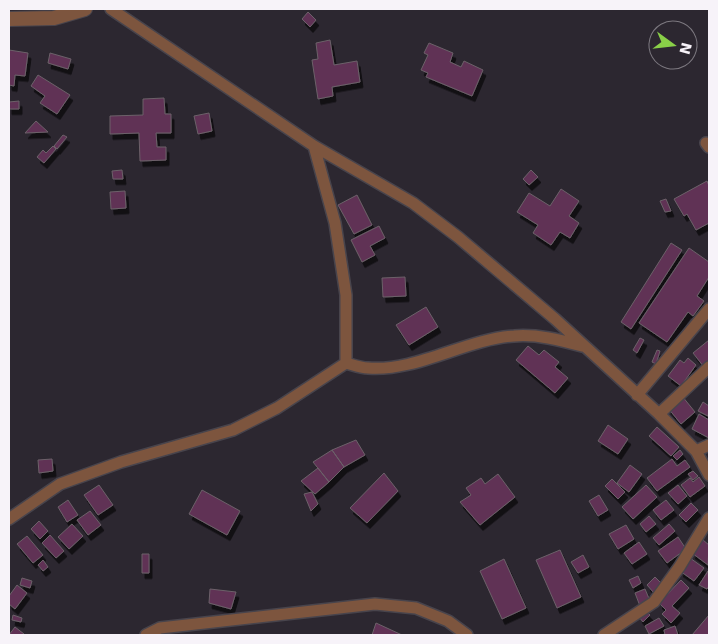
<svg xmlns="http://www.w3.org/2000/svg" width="718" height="644" viewBox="0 0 718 644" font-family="'DejaVu Sans',sans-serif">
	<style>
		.building { fill: #603255; stroke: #6c6169; filter: url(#shadow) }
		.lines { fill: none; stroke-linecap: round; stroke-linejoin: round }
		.minor-casing { stroke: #48444c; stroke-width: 14 }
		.tertiary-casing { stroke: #48444c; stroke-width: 16 }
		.minor { stroke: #7d553e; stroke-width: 11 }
		.tertiary { stroke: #7d553e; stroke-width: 14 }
	</style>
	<defs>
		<filter id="shadow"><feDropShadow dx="3" dy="5.5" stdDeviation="0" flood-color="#0009"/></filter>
	</defs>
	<rect width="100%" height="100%" fill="#2c2730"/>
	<path class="building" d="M308,12L316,20L310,27L302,19Z
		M330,40L334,65L357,61L360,82L332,87L333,96L318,99L312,60L318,59L316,43Z
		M429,43L453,53L450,62L461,67L464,61L483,70L472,96L426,77L428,73L421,70L428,55L424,53Z
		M9,50L28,53L25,76L15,75L14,86L9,85Z
		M50,53L71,59L68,69L48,63Z
		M38,75L70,95L57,114L40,103L45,96L31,86Z
		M164,98L165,114H171V133H156L157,147H166V160L140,161L139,133L110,134V116L143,115V99Z
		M19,101V109H9V102Z
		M209,113L212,131L198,134L194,116Z
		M36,121L48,132L25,133Z
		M63,135L67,137L57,149L54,146Z
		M53,146L56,149L44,163L37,157L43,150L46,153Z
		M122,170L123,179H113L112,171Z
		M531,170L538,177L529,185L523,179Z
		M707,181L709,186V223L696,230L687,214L684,216L674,199Z
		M561,189L579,201L569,216L579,223L570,238L560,232L551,245L533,233L538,225L517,212L529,193L550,206Z
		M125,191L126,208L111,209L110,192Z
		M357,195L372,225L354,234L338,205Z
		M666,199L671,211L665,212L660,201Z
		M379,226L385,238L370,246L375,255L362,262L351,240Z
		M671,243L682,250L631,329L621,322Z
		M689,248L709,262V277L697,296L704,301L693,316L688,312L667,342L639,323Z
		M405,277L406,296L383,297L382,278Z
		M426,307L438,327L409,345L396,325Z
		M640,338L644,340L637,353L633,350Z
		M709,340V363L704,367L693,353Z
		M528,346L539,355L544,350L559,362L555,367L568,378L555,393L516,360Z
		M657,350L660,351L656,364L652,362Z
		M688,358L696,365L681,386L668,376L680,360L684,363Z
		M682,396L695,412L681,424L668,408Z
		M703,402L709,406L708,416L698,411Z
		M699,414L709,420V438L692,429Z
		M608,425L628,439L618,454L598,441Z
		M657,427L679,447L671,456L649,436Z
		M356,440L365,455L344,467L332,450Z
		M332,450L344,467L329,482L313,462Z
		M680,450L683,454L677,460L673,456Z
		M52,459L53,471L39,473L38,460Z
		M672,459L677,466L685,460L690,467L657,491L647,478Z
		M630,465L642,474L629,492L617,483Z
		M318,468L329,482L315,494L301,481Z
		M693,471L698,476L693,480L688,474Z
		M384,473L398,491L367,523L350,508Z
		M498,474L515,497L480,525L460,502L471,495L466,488L481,478L485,484Z
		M699,477L705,486L690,497L681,485L690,478L693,482Z
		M612,479L625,492L618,499L605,486Z
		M99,485L113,505L98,515L84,495Z
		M646,485L657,497L633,519L622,507Z
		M678,485L687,496L678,504L668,493Z
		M202,490L240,511L227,535L189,514Z
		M312,492L318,504L311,511L304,494Z
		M599,495L608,510L598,516L589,501Z
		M68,500L78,515L67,522L58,507Z
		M666,500L674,510L661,520L653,510Z
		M691,503L698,510L686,522L679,515Z
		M90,511L101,525L88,535L77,520Z
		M649,516L656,524L646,532L640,524Z
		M39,521L48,531L40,539L31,529Z
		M72,524L83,536L69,549L58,537Z
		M669,524L675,531L659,545L653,538Z
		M626,525L634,539L618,549L609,534Z
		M50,535L64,551L56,558L42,543Z
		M27,536L43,555L33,563L17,544Z
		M678,537L686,549L667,563L658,551Z
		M703,540L709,545L708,565L692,553Z
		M639,542L647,554L632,564L624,553Z
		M560,550L581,597L557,608L536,560Z
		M142,554H149V573H142Z
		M583,555L589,567L578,573L571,562Z
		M690,558L704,568L694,581L680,571Z
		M504,559L526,608L502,619L480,571Z
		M43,560L48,567L43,571L38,565Z
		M708,571L709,586L707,589L699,585Z
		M638,576L641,583L633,588L629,580Z
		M655,577L663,585L654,593L647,585Z
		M22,578L32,581L30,588L20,585Z
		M681,580L689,588L672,606L680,613L671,623L662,614L666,610L659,603Z
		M17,585L27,593L15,609L9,604V596Z
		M210,589L236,592L231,609L209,603Z
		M645,589L650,601L640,606L635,593Z
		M646,611L650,615L643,622L639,617Z
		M13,615L22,618L21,622L12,620Z
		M709,615V635H692Z
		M659,618L664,626L649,634L645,626Z
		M376,623L402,635H372Z
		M675,626L678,635H665L664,630Z
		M15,627L24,634L23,635H9Z"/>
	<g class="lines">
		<g class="minor-casing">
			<path id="minor" d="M111,9L314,146L413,203L458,237L555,319L659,414L696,451L709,475
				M706,143L709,147
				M314,146L335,223L346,295V363
				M637,395L709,309
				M659,414L709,367
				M696,451L709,445
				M9,519L60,484L121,462L233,430L277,408L346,363C353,365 361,368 368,368C416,372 466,339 514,336C537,334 560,340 582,346
				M146,635L160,628L375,604L416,608L448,621L467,635
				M604,635L654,602L680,566L709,518"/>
		</g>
		<g class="tertiary-casing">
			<path id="tertiary" d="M9,19L54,18L85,9"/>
		</g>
		<use href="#minor" class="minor"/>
		<use href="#tertiary" class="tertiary"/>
	</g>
	<rect width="718" height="644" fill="none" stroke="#f7f3f9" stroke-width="20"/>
	<g transform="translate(673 45) rotate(105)"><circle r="24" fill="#2c2730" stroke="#7d7980"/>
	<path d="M0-4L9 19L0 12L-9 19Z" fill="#89cf48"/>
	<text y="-8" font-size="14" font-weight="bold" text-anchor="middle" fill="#f7f3f9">N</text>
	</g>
</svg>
